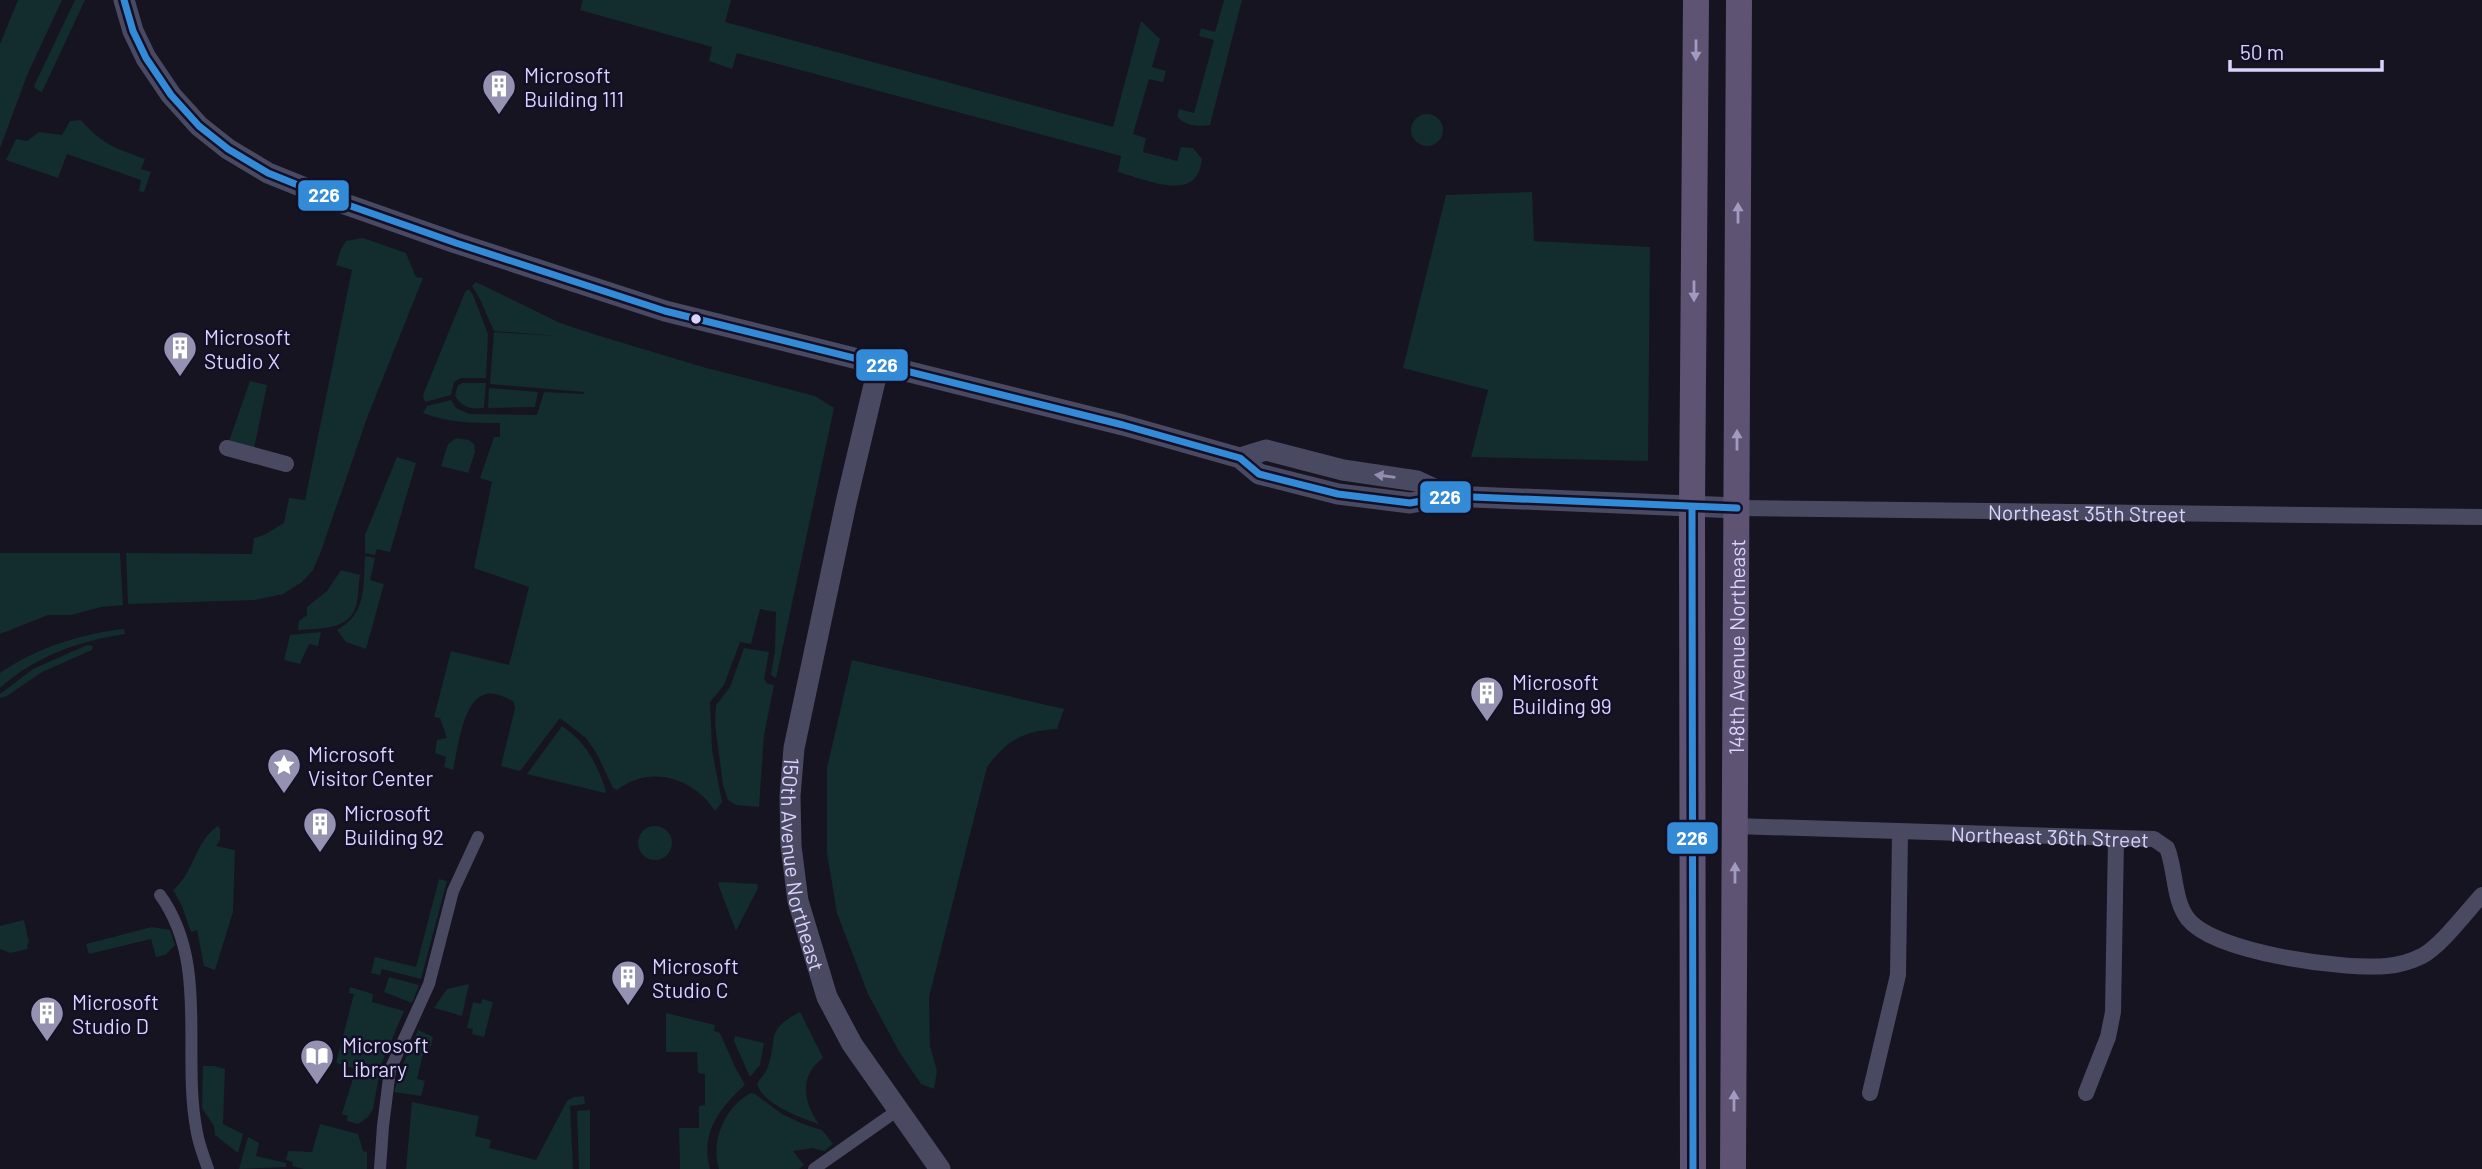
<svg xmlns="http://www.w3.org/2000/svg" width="2482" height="1169" viewBox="0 0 2482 1169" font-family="Barlow,sans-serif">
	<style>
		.green { fill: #132c2d }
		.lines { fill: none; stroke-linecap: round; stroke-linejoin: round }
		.pedestrian { stroke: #4a4962; stroke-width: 12 }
		.minor { stroke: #4a4962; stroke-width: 16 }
		.tertiary { stroke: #4a4962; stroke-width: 21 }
		.primary { stroke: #5e5373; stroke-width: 26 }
		.bus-1-casing { stroke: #130f26; stroke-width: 12 }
		.bus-1 { stroke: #338bd7; stroke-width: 7 }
		.oneway { fill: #a29ac0 }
		.oneway2 { fill: #928eb0 }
		.bus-dot { fill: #d9d4ff; stroke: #130f26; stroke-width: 2.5 }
		.labels { text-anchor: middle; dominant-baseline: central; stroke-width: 5; stroke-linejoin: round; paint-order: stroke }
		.poi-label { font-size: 21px; fill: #d9d4ff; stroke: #130f26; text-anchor: start }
		.street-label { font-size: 21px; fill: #d9d4ff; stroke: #130f26 }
		.line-badge { stroke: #130f26; stroke-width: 2.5 }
		.badge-label { font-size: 19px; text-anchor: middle; font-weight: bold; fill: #fff }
	</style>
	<rect width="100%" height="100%" fill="#161421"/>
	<path class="green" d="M18,0H62L28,73L0,148V44Z
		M75,0H85L42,92L37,90L34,86Z
		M583,0H731L725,22L1113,127L1141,21L1160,39L1152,67L1166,71L1163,82L1149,79L1133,134L1146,138L1143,152L1177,161L1181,147L1193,148L1202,159C1201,164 1200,171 1197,175C1184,198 1138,177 1118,172L1121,156L737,53L732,69L709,61L712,47L580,10Z
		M1224,0H1242L1210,125C1199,127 1184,126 1177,116L1179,109L1194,113L1214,40L1199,36L1201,28L1215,32Z
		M1411 130a16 16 0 1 1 32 0a16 16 0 1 1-32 0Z
		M81,120C103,145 115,148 145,159L141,169L151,172L144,192L139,191L141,180L67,154L58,178L6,160L16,139L27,141L39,132L62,135L70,121Z
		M1532,192L1534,241L1650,247L1648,461L1471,457L1488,390L1403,368L1446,195Z
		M363,238L406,253L416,277L423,278L367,418L320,554L313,570L302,582L283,594L255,600L128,604L126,553L252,554L254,538L264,535L284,523L289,498L305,500L352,270L336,265L341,249L346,241Z
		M476,282L560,323L590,333L703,367L815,396L834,408L776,678L771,675L775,651L776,612L760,609L751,644L740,642L724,685L710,702L712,750L722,802L715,811C694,778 650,764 617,790L613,788L597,754L586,738L560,718L520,771L501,766L515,708L513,701C506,698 495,692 487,694C463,697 458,749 453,770L444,767L446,757L435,753L437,740L447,738L440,718L434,717L451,651L509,665L529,587L474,568L492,482L480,478L494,437H500V423C474,423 448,423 423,413L427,406L451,400L456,408L469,414L537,415L544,392L584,394V392L490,384L494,332L558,336L494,331C488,318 480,296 472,286Z
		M469,289L473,295L488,334L486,378H461L454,382L451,395L425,402L423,395L465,292Z
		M250,381L267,385L254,449L228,444Z
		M463,383H486L484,408C470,409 463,408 455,396L458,385Z
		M489,388L538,392L535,407L488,408Z
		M456,438L469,440L474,444L475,452L468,473L441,466L448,444Z
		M397,457L416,463L390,552L377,549L375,555L365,553V535Z
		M0,553H120L123,605L101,607L71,615H48L0,634Z
		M365,556L375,558L370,580L384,584L366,649L346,642L337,630C367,614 363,586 365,556Z
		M341,570L360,575C358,585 359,599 355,609C346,631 317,628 298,630L299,621L307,615V607L327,591Z
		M124,629L125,634C78,641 36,656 0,688V673C36,648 80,634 124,629Z
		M321,632L318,646L309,644L300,664L284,660L290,635Z
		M87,645L93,646L92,650L42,672L7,696L0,698V694L33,669Z
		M744,648L769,652L764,679L768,684L774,685L764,735L759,807L736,805L728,800L723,785L715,724L716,705L730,687Z
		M852,660L1064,709L1057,729C1023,731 1007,740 987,767L929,997L930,1046L937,1071L934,1089L921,1084L900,1053L868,994L837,913L827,853V768Z
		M562,726C586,742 597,764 606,791L605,793L527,774Z
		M218,826L220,829V840L216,846L235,850L233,912L215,970L204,966L197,930L191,932L182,906L173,890C194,873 195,841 218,826Z
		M638 843a17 17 0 1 1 34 0a17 17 0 1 1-34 0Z
		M439,879L447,881L421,979L382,969L380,975L371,973L375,957L416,967Z
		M720,882L757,884L758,888L736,931L718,884Z
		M24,920L29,943L27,944L28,949L10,953L0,949V926Z
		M152,927L170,930L175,945L165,955L156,957L151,939L89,954L86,944Z
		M389,977L419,985L412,1003L384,992Z
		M469,984L462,1016L434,1008L447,989Z
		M350,987L373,994L372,1002L404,1011L381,1065L373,1109L368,1117L358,1124L347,1121L348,1116L342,1114L356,1069L336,1063L354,994L349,993Z
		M482,999L493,1002L484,1037L472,1034L473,1029L467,1028L473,1002L481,1004Z
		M800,1012L823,1058C799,1075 803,1102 819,1124C800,1118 763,1104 757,1084C760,1079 765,1074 767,1069C779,1039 763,1031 800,1012Z
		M666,1013L715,1025L714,1031L720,1033L735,1067L745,1085C720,1108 700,1132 710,1169H680L679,1128H699V1106L705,1105V1074L698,1073L697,1052H666Z
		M418,1030L433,1037L431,1046L425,1045L417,1079L425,1081L421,1096L394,1092L402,1066Z
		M735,1036L764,1043L760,1065L750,1077L734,1041Z
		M203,1066H214L225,1069L223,1124L243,1134L238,1153L215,1135L214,1126L202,1108Z
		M751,1093L755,1094L782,1114L803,1124L822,1130L833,1144L824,1151L812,1148L793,1151L804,1165L799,1169H719C710,1142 725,1106 751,1093Z
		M584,1096L585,1104L570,1106L573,1169H406L412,1102L479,1116L475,1136L491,1140L489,1148L536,1160L567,1101L574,1097Z
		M590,1110V1169H579L577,1111Z
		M320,1124L358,1134L363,1151L367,1152V1169H304L292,1166L293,1162L286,1160L288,1151L312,1152Z
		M248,1137L259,1143L256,1156L286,1163V1167L239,1169Z"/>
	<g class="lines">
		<path class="pedestrian" d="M160,895C210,964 181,1054 197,1133C199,1145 204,1157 208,1169
			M380,1169L383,1126L390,1070L429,984L453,891L478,837
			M814,1169L898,1110"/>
		<g class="minor">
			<path d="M227,448L286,464"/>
			<path id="s1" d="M1737,508L2482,517"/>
			<path id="s2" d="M1735,826L2154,839L2167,848C2176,870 2173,900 2188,919C2215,953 2344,970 2387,966C2398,965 2412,961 2422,956C2441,946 2467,911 2482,895"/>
			<path d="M1870,1093L1898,975L1900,833"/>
			<path d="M2086,1093L2108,1037L2113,1012L2116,839"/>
		</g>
		<g class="tertiary">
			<path d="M124,0L133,31L146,58L171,95L199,126L228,149L268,173L345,204L456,243L665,311L1123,425L1240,458L1259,474L1338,494L1410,503L1450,496L1737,508"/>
			<path id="s3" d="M879,364L846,503L794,748L790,796L791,846L798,901L827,997L852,1044L940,1169"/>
			<path d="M1240,458L1266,450L1343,470L1417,481L1450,496"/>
		</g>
		<g class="primary">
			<path d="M1693,1169L1692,507L1696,0"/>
			<path id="s4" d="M1733,1169L1739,0"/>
		</g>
		<g class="bus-1-casing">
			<path id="bus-1" d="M124,0L133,31L146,58L171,95L199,126L228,149L268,173L345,204L456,243L665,311L1123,425L1240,458L1259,474L1338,494L1410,503L1450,496L1737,508
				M1692,507L1693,1169"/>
		</g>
		<use href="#bus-1" class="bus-1"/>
	</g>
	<defs><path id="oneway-solid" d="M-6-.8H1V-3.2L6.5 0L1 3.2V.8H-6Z" transform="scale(1.75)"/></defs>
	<g class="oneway">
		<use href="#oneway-solid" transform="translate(1696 50) rotate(90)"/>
		<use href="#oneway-solid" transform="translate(1738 213) rotate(-90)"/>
		<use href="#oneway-solid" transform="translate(1694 291) rotate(90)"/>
		<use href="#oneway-solid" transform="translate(1737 440) rotate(-90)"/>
		<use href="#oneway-solid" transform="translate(1735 873) rotate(-90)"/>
		<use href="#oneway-solid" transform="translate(1734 1101) rotate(-90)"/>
	</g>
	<use class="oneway2" href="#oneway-solid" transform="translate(1385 476) rotate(-172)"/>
	<defs>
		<g id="building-pin" transform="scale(1.75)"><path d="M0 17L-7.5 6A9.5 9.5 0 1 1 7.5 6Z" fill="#9591b1" stroke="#130f26"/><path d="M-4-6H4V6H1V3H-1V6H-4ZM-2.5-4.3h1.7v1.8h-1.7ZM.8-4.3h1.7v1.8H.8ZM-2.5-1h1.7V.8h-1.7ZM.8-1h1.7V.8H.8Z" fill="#fff"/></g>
		<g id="sight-pin" transform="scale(1.75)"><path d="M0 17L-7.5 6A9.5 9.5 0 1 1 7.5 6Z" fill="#9591b1" stroke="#130f26"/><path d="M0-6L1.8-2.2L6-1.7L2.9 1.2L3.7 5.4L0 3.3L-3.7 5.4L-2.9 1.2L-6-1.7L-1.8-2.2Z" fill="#fff"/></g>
		<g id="library-pin" transform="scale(1.75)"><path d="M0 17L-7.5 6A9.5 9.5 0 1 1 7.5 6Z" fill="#9591b1" stroke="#130f26"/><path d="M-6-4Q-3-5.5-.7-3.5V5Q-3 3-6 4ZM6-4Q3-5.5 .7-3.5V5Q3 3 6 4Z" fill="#fff"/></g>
	</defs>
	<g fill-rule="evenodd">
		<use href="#building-pin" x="499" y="86"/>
		<use href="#building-pin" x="180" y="348"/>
		<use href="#building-pin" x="1487" y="693"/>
		<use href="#sight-pin" x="284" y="765"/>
		<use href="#building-pin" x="320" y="824"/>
		<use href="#building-pin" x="628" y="977"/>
		<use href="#building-pin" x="47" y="1013"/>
		<use href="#library-pin" x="317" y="1056"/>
	</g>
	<circle class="bus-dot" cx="696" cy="319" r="6"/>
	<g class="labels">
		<g class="poi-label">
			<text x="524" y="74">Microsoft<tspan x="524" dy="24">Building 111</tspan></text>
			<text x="204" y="336">Microsoft<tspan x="204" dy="24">Studio X</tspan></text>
			<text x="1512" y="681">Microsoft<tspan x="1512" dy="24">Building 99</tspan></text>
			<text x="308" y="753">Microsoft<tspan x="308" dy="24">Visitor Center</tspan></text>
			<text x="344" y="812">Microsoft<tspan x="344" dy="24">Building 92</tspan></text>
			<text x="652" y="965">Microsoft<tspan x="652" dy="24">Studio C</tspan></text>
			<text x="72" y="1001">Microsoft<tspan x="72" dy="24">Studio D</tspan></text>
			<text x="342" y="1044">Microsoft<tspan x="342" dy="24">Library</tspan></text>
		</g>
		<g class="street-label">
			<text stroke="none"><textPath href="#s1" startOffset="350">Northeast 35th Street</textPath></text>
			<text stroke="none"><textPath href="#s4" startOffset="522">148th Avenue Northeast</textPath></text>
			<text stroke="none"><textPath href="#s2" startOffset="315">Northeast 36th Street</textPath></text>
			<text stroke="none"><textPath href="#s3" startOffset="511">150th Avenue Northeast</textPath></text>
		</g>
	</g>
	<g class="line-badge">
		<rect x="297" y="179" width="53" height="33" rx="7" fill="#338bd7"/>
		<rect x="855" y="348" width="54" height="34" rx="7" fill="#338bd7"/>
		<rect x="1419" y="480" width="53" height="34" rx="7" fill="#338bd7"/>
		<rect x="1666" y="821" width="53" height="34" rx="7" fill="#338bd7"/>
	</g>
	<g class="badge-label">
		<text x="324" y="202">226</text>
		<text x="882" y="372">226</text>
		<text x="1445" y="504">226</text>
		<text x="1692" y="845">226</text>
	</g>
	<path d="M2230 60v10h152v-10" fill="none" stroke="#d9d4ff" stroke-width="3.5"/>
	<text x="2240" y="60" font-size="21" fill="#d9d4ff" stroke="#130f26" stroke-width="5" paint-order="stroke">50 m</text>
</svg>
